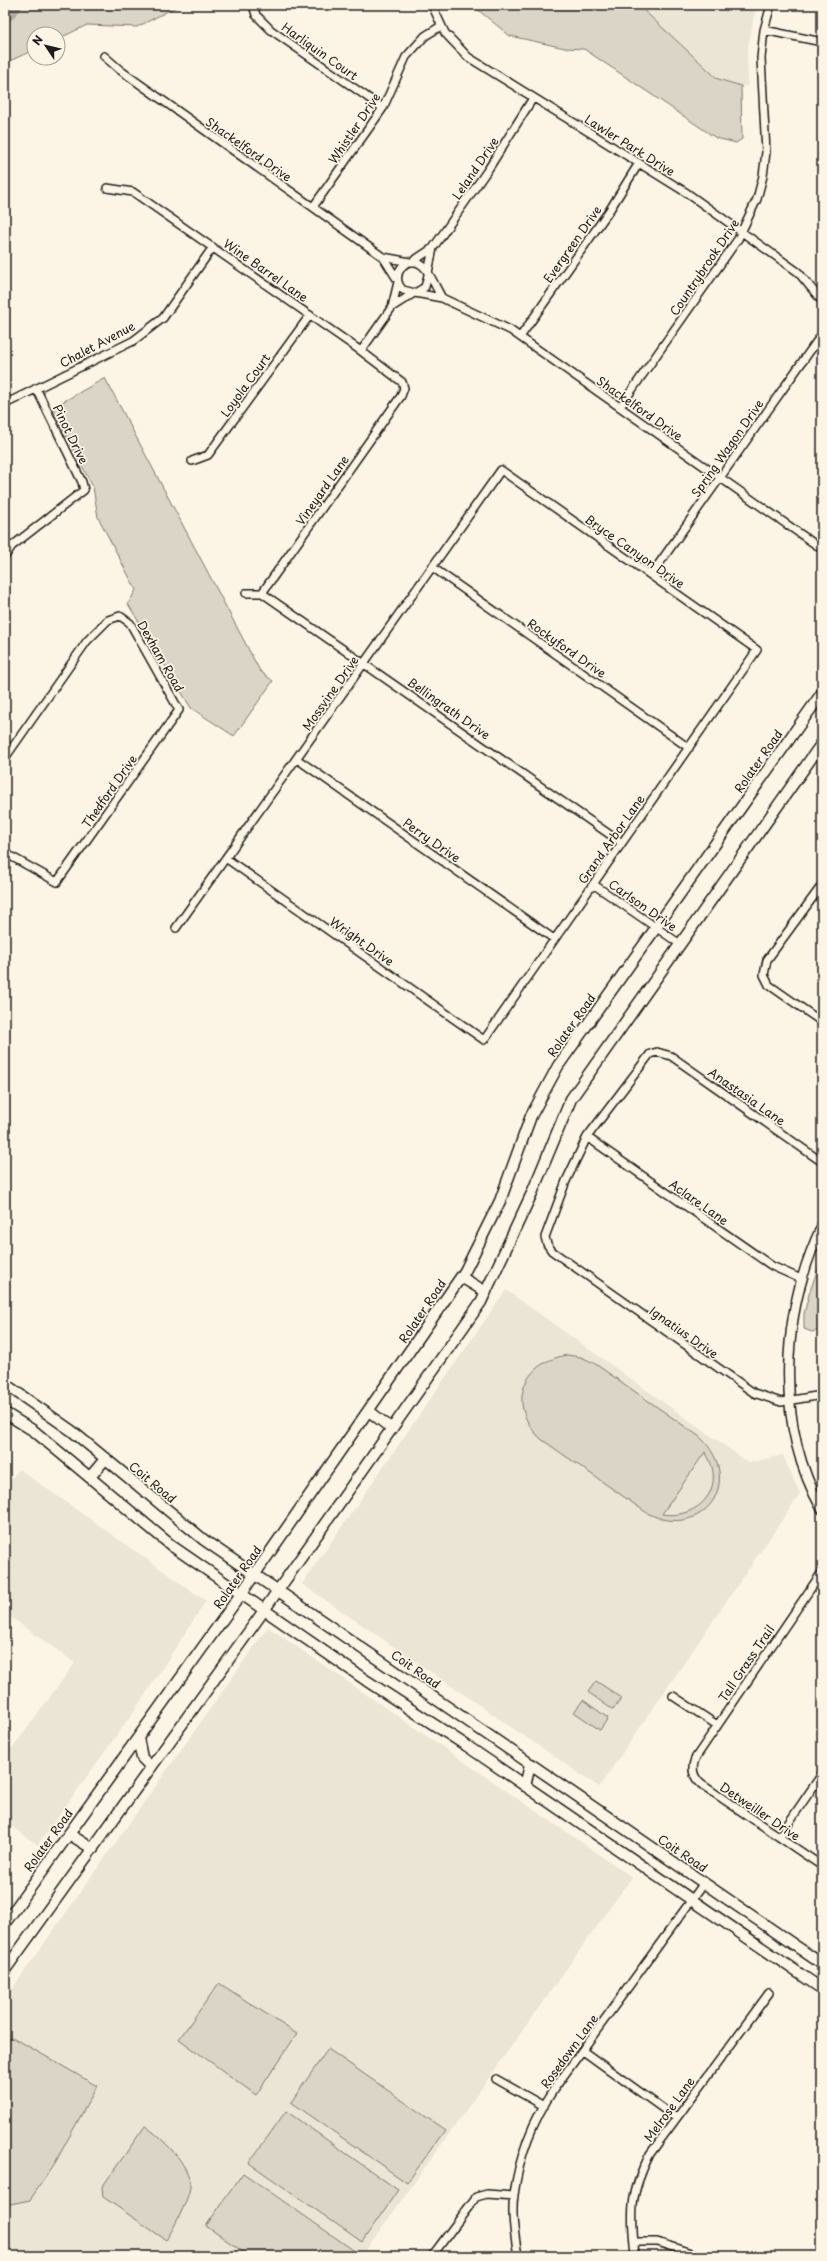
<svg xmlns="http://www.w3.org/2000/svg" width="827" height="2261" viewBox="0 0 827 2261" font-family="'Playpen Sans',sans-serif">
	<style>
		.built { fill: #ebe5d6 }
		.green { fill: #dbd5c8; stroke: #7c7872; fill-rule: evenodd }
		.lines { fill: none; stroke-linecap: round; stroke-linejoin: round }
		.river { stroke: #b0aba1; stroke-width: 15 }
		.minor-casing { stroke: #1c1c1c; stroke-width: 10 }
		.tertiary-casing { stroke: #1c1c1c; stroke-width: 12 }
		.secondary-casing { stroke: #1c1c1c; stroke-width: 13 }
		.minor { stroke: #fcf5e5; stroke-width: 7 }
		.tertiary { stroke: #fcf5e5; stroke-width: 9 }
		.secondary { stroke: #fcf5e5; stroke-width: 10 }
		.labels { text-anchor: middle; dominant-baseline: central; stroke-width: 3.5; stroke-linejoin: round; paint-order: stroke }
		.street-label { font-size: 12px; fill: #1c1c1c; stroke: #fcf5e5 }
	</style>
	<rect width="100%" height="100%" fill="#fcf5e5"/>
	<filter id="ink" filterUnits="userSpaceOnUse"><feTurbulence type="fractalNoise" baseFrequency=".025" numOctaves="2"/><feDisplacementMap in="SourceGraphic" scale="8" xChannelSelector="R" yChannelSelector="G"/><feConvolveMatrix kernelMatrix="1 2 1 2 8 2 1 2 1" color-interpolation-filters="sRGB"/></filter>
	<g filter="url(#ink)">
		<path class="built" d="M638,5H758L754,16L747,52L748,86H741L718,79Z
			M506,1290L749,1463L783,1455L800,1494L599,1787L302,1584Z
			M19,1469L206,1601L141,1701L38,1845L5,1822V1758L75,1663L5,1613V1488Z
			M268,1627L632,1877L362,2256H5V1999Z"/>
		<path class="green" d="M5,5H180L137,27L87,25L58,39V34H34V50L5,63Z
			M472,5H638L718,79L741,86L742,139L736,143L716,138L584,49L565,48L510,36Z
			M105,378L260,671L273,681L234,736L191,708L128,604L136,590L98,517L93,487L52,408Z
			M822,1257V1329L812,1332L804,1329V1314L809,1294Z
			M567,1355L581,1357L594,1363L700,1437C746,1481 703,1542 647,1513L541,1439C507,1407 520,1363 567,1355ZM705,1452C728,1486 700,1520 662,1514Z
			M596,1681L622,1698L613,1710L588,1692Z
			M583,1700L608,1718L600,1730L574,1712Z
			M219,1983L297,2034L256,2095L179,2039Z
			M14,2038L97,2086L55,2163L30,2200L10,2204L5,2200V2040Z
			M328,2049L445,2130L407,2183L291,2102Z
			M286,2111L398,2190L362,2242L249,2163Z
			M145,2126C161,2137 191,2165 190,2186C190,2197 172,2232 166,2240L103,2197L102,2187Z
			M243,2173L356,2252L353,2256H249L206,2226Z"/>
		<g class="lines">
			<path class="river" d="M5,16L15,5"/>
			<g class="minor-casing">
				<path id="minor" d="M253,5L256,15L271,30L383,108
					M432,5L445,33L468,57L687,193L798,272L822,301
					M764,30L822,42
					M104,56L120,70L383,257L410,262
					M107,188L133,192L361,351L402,382L404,388L401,396L262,593
					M313,207L383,108L406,57L425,36L441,26
					M383,257L397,279
					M412,262L433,248L489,168L533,98
					M428,273L433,248
					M428,275L425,287L415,293L403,290C388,276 407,252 423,266C429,271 437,290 442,298
					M415,293L442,298L510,330L819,547L822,544
					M392,307L414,293
					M520,337L609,211L639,163
					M361,351L392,307L398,282
					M5,404L133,341L163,318L213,247
					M620,407L738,239L757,199L763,176L766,152L761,58L764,30L771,5
					M192,461L208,455L310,315
					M5,556L12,546L84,490L82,482L36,388
					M432,567L689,748
					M651,575L822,334
					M246,593H262
					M262,593L622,843
					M5,758L87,641L108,620L120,616L130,623L179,710L57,882L5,853
					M297,759L554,939
					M593,884L680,944
					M822,885L767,960L764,975L769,985L822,1022
					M176,928L501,470L757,650L484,1040L227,859
					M587,1137L772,1266L801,1279
					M822,1162L671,1056L657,1052L650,1054L587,1137L566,1181L545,1237L547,1244L552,1251L754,1393L781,1402L822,1395
					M822,1572L696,1757C691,1767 692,1776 701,1784L822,1866
					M673,1696L717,1725
					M779,1837L822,1774
					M583,2051L676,2118
					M496,2079L544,2106
					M634,2242H657L700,2256
					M432,2256L476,2197L487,2194L514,2196
					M518,2256C515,2236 511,2215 514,2195C519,2157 533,2120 554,2089L704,1883
					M635,2256C631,2211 629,2196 650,2154L769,1993"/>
			</g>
			<g class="tertiary-casing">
				<path id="tertiary" d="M822,1226C781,1313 774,1424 822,1509"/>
			</g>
			<g class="secondary-casing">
				<path id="secondary" d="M461,1277L486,1292
					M5,1384L72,1431L204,1540L822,1964
					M369,1411L392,1429
					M5,1413L34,1431L172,1546L367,1681L467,1746L822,1989
					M90,1477L106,1458
					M138,1738L142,1758L151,1767
					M525,1786L530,1765
					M69,1834L93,1849
					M5,1923L241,1594L465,1271L500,1201L531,1116L558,1066L822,693
					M5,1970L255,1623L481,1302L532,1193L571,1099L822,743"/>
			</g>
			<use href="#minor" class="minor"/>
			<use href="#tertiary" class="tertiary"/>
			<use href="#secondary" class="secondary"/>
		</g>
	</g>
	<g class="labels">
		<g class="street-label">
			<text transform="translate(320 51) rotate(35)">Harliquin Court</text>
			<text transform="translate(354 128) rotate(-56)">Whistler Drive</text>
			<text transform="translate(630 145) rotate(32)">Lawler Park Drive</text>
			<text transform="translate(249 149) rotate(35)">Shackelford Drive</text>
			<text transform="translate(475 168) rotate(-56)">Leland Drive</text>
			<text transform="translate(572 244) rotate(-55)">Evergreen Drive</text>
			<text transform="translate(704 267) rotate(-56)">Countrybrook Drive</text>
			<text transform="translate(266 270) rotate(35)">Wine Barrel Lane</text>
			<text transform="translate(97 344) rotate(-28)">Chalet Avenue</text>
			<text transform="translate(245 385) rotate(-54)">Loyola Court</text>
			<text transform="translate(640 408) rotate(35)">Shackelford Drive</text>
			<text transform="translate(71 434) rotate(64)">Pinot Drive</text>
			<text transform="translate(727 448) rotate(-55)">Spring Wagon Drive</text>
			<text transform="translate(322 490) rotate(-55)">Vineyard Lane</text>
			<text transform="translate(635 551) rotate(35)">Bryce Canyon Drive</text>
			<text transform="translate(567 648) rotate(35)">Rockyford Drive</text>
			<text transform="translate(161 656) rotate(60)">Dexham Road</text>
			<text transform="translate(330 693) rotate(-55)">Mossvine Drive</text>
			<text transform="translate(449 708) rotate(35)">Bellingrath Drive</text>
			<text transform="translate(758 761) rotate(-55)">Rolater Road</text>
			<text transform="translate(109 791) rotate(-55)">Thedford Drive</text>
			<text transform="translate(611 839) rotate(-55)">Grand Arbor Lane</text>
			<text transform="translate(432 840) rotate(35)">Perry Drive</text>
			<text transform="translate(643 905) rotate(35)">Carlson Drive</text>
			<text transform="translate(362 941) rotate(35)">Wright Drive</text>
			<text transform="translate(571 1025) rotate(-55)">Rolater Road</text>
			<text transform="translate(747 1096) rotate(35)">Anastasia Lane</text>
			<text transform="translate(699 1202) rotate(35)">Aclare Lane</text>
			<text transform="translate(422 1311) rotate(-56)">Rolater Road</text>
			<text transform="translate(684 1332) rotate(35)">Ignatius Drive</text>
			<text transform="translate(153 1482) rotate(40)">Coit Road</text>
			<text transform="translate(237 1577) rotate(-55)">Rolater Road</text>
			<text transform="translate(746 1663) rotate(-56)">Tall Grass Trail</text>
			<text transform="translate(416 1669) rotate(35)">Coit Road</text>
			<text transform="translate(760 1811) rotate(34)">Detweiller Drive</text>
			<text transform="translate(48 1840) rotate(-54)">Rolater Road</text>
			<text transform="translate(683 1853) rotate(34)">Coit Road</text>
			<text transform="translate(569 2051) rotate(-54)">Rosedown Lane</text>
			<text transform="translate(669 2109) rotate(-54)">Melrose Lane</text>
		</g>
	</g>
	<rect width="827" height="2261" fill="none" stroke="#fcf5e5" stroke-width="20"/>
	<rect x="10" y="10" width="807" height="2241" fill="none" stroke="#1c1c1c" stroke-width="1.5" filter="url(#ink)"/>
	<g transform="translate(46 46) rotate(305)"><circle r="19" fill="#fcf5e5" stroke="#a29e95"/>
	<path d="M0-3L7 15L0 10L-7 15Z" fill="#1c1c1c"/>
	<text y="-6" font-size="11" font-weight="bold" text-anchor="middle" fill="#1c1c1c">N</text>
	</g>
</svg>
